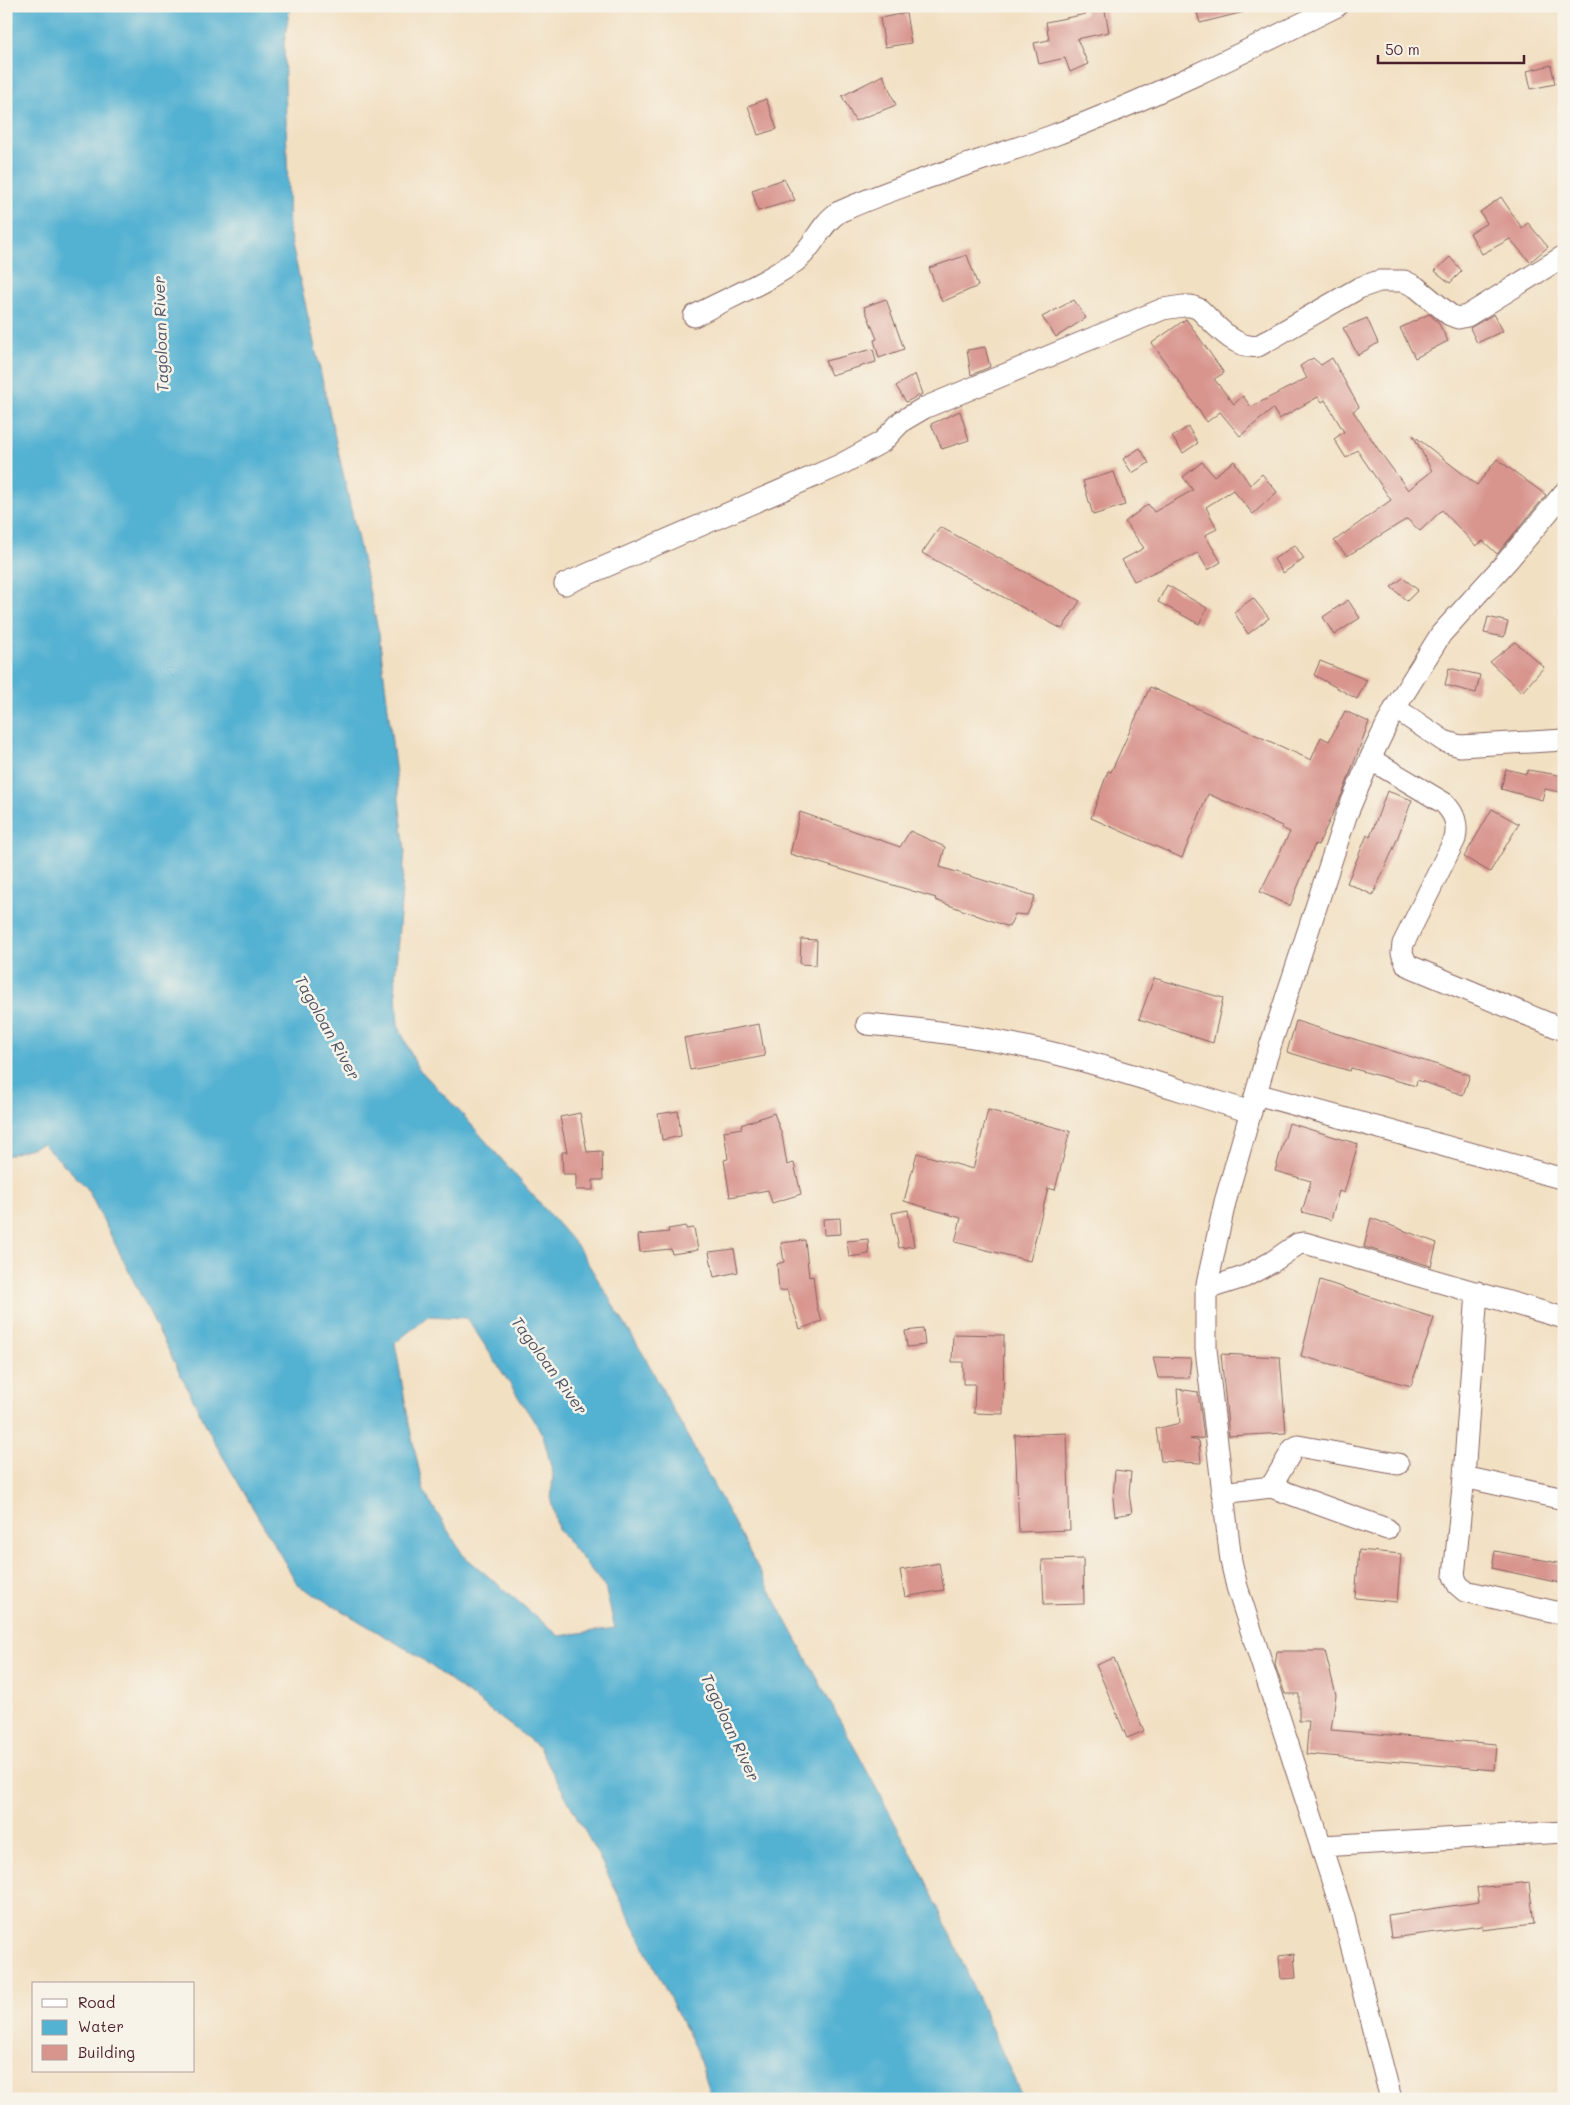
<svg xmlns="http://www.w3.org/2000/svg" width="1570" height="2105" viewBox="0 0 1570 2105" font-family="Mali,sans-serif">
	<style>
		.water { fill: #53b1d2; stroke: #4e687e; fill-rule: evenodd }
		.building { fill: #d8958e }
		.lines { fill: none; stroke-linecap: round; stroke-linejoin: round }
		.minor-casing { stroke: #856360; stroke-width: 23 }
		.minor { stroke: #fff; stroke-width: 21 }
		.labels { text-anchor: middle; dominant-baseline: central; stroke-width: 5; stroke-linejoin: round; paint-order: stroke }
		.water-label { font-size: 16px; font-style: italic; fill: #4d5265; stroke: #f7f3e8 }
	</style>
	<rect width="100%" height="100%" fill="#f7f3e8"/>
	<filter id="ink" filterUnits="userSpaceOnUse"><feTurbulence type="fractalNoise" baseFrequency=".02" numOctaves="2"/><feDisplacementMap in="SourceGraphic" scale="10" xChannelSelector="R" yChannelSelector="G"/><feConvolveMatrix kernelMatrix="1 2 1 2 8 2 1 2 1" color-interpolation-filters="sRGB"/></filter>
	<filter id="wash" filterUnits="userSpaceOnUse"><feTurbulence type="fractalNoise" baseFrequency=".0096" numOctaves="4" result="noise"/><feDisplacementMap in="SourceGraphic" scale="20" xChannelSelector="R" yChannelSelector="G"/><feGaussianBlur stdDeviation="1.12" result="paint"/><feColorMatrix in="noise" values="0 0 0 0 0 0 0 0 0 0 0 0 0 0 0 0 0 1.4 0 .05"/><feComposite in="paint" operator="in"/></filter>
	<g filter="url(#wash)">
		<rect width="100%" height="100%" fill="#f2e0c3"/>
		<path class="water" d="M6,6H290L284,43L289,231L379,634L405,850L395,978L398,1025L417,1067L462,1114L578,1247L646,1359L926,1881L1023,2099H712L697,2052L598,1855L538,1746L415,1654L298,1585L215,1443L87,1188L43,1144L6,1156ZM428,1316L467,1318L543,1435L553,1474L551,1501L558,1529L605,1587L615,1628L559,1636L463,1555L424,1492L409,1424L395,1343Z"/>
		<g id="blocks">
			<path class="building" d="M1104,6L1109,32L1077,39L1088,64L1070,72L1065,58L1039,64L1034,43L1049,40L1046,22L1086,14L1085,10Z
				M1195,6H1243L1244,12L1200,23Z
				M906,13L911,43L885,47L880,18Z
				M1551,65L1555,84L1531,89L1527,71Z
				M883,75L896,105L855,121L842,96Z
				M766,99L777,129L758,135L748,106Z
				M784,179L795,200L758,211L752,190Z
				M1501,197L1522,228L1528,223L1548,247L1530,262L1510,239L1482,254L1470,233L1487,223L1480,212Z
				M967,255L978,286L942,302L929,268Z
				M1450,257L1462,271L1450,283L1435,271Z
				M886,299L904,349L879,358L874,340L877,339L864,307Z
				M1074,300L1086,318L1056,337L1042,317Z
				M1429,314L1438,322L1448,341L1415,358L1400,328Z
				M1494,314L1503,331L1477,343L1470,328Z
				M1367,318L1378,343L1358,355L1343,328Z
				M1186,319L1224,373L1214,379L1234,404L1243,396L1251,407L1307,378L1300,366L1313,358L1321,365L1332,358L1359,407L1353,411L1380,452L1408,490L1432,471L1413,435L1477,485L1497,459L1546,495L1497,554L1483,541L1476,546L1442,510L1420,531L1407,519L1347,556L1334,541L1391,500L1357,450L1346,458L1334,439L1344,432L1325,400L1322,402L1318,397L1279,419L1273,409L1240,436L1220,412L1207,422L1152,343Z
				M985,347L990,367L971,375L967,350Z
				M873,349L876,362L831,375L825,361Z
				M915,374L922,394L906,402L896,386Z
				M960,411L969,440L942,449L931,424Z
				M1188,427L1198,443L1183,453L1172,437Z
				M1140,448L1149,463L1132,473L1123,459Z
				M1234,461L1250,485L1262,474L1277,492L1253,514L1233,490L1206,507L1217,529L1205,535L1221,562L1208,570L1198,553L1134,581L1122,560L1144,548L1125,522L1148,504L1154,512L1193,490L1183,477L1202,462L1214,476Z
				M1114,472L1125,505L1093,515L1083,481Z
				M940,527L1080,601L1062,629L922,553Z
				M1295,545L1304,559L1283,573L1274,559Z
				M1403,578L1418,590L1407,601L1391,587Z
				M1167,585L1207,608L1199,624L1158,602Z
				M1253,598L1269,618L1248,634L1234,612Z
				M1348,600L1360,618L1334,635L1323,617Z
				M1488,617L1508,622L1504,637L1484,633Z
				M1515,642L1544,667L1522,692L1490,662Z
				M1320,661L1367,680L1357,699L1314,675Z
				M1449,668L1480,675L1476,693L1445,685Z
				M1150,687L1311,760L1321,737L1329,741L1345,711L1369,722L1344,790L1318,845L1315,844L1290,906L1260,892L1290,832L1281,828L1282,826L1208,794L1182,858L1091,818L1108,771L1111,772Z
				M1506,769L1526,774L1528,770L1564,776V793L1545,789L1542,800L1501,789Z
				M1387,791L1412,800L1394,847L1373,895L1347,883L1367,835L1370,837Z
				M1492,809L1519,824L1490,872L1464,857Z
				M800,812L900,847L910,831L945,847L940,867L1035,896L1027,915L1015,914L1009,927L935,900L936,898L790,854Z
				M801,939L817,940L816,965L800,964Z
				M1154,978L1223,998L1213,1043L1139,1019Z
				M1296,1021L1470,1075L1463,1095L1417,1080L1416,1086L1351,1068L1350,1071L1287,1052Z
				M759,1024L765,1056L690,1070L684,1038Z
				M988,1110L1070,1131L1055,1190L1048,1188L1030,1261L955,1242L961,1218L904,1201L917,1153L973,1169Z
				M678,1111L681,1136L662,1140L658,1114Z
				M580,1113L587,1152L602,1151L603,1180H593V1190H576V1174H563L562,1152H567L560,1117Z
				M774,1113L782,1135L787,1165L794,1163L801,1194L772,1203L768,1190L730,1197L724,1160L728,1159L724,1131L742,1128L741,1125Z
				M1289,1123L1358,1144L1344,1193L1339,1191L1331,1220L1302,1212L1311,1181L1275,1171Z
				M908,1210L914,1246L899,1248L892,1213Z
				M840,1218L841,1234L824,1235L823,1219Z
				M1371,1218L1437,1243L1431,1266L1364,1247Z
				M686,1226V1229L694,1228L698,1250L672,1254L671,1249L640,1252L638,1235L669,1232L668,1229Z
				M868,1239L869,1254L849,1257L847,1241Z
				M805,1240L809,1277L813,1276L817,1308L822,1321L800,1329L787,1290L779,1291L777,1264L784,1262L781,1243Z
				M734,1249L738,1272L714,1277L709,1252Z
				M1320,1280L1434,1318L1411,1386L1301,1356Z
				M923,1329L925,1345L907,1347L905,1331Z
				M953,1334L1004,1335L1003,1414L974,1413L975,1384H963V1362H952Z
				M1221,1354L1280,1357L1286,1433L1229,1436Z
				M1153,1357L1191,1358L1189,1378H1158Z
				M1177,1389L1198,1392L1204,1438L1190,1439L1199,1441L1201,1463L1161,1461L1156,1429L1180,1423Z
				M1067,1433L1070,1530L1019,1532L1015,1435Z
				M1115,1470L1131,1472L1129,1493L1132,1513L1115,1516L1113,1499Z
				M1359,1550L1401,1554L1397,1602L1355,1598Z
				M1495,1551L1564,1564V1584L1492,1568Z
				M1083,1559L1084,1604L1044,1605L1042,1560Z
				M939,1563L944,1590L905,1597L900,1570Z
				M1277,1651H1325L1336,1695L1331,1730L1496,1744L1494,1770L1306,1754L1309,1721H1299V1694H1285L1275,1665Z
				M1114,1658L1144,1731L1127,1738L1096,1665Z
				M1529,1882L1534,1924L1482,1930V1926L1391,1938L1388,1915L1479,1902L1477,1888Z
				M1294,1954L1296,1978L1281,1979L1279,1956Z"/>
		</g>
	</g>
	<g filter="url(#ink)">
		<use href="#blocks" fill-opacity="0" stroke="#856360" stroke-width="1"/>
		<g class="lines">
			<g class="minor-casing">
				<path id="minor" d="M694,316C728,298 766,283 796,261C814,247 820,224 839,212C906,182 979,162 1049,137C1148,100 1243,53 1337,6
					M565,584L840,465L882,442L902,421L924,408L1163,309L1183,306H1191L1199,309C1215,324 1235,350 1258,346L1359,288L1379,281H1404L1416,287L1450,315L1458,318L1467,316L1564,256
					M1395,708L1444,741L1460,746L1564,740
					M1370,759L1444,803C1455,814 1458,824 1455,839L1403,944L1402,953L1407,965L1564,1030
					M867,1024C935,1030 1003,1040 1069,1057C1130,1073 1191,1094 1251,1112
					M1256,1094L1564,1179
					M1206,1289L1244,1277L1272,1262L1298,1244L1305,1243L1564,1318
					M1477,1292L1464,1477L1454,1576L1458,1585L1465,1591L1564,1614
					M1464,1477L1564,1499
					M1271,1487L1387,1529
					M1222,1493L1271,1487L1293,1449L1298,1446L1398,1464
					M1322,1846L1564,1832
					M1391,2099L1343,1914L1237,1587L1231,1561L1206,1349V1289L1225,1202L1265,1062L1346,816L1370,759L1395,708L1441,634L1508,560L1564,493"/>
			</g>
			<use href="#minor" class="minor"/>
		</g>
	</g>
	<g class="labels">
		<g class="water-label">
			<text transform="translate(160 334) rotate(-92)">Tagoloan River</text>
			<text transform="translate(328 1027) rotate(61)">Tagoloan River</text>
			<text transform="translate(550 1365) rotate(54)">Tagoloan River</text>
			<text transform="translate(731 1727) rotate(65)">Tagoloan River</text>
		</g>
	</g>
	<rect width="1570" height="2105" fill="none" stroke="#f7f3e8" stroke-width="25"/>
	<rect x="32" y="1982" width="162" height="90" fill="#f7f3e8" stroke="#b29e9c"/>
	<rect x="42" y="1999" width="25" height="8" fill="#ffffff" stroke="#b29e9c"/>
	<text x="78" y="2008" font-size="15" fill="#4a1f2b">Road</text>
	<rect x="42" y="2020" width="25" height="15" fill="#53b1d2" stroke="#b29e9c"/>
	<text x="78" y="2032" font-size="15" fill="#4a1f2b">Water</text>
	<rect x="42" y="2045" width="25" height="15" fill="#d8958e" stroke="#b29e9c"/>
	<text x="78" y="2058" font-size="15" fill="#4a1f2b">Building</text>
	<path d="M1378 55v8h146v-8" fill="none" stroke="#4a1f2b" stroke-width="2.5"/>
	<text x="1385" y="55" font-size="15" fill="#4a1f2b" stroke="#f7f3e8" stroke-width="4" paint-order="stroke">50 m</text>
</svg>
